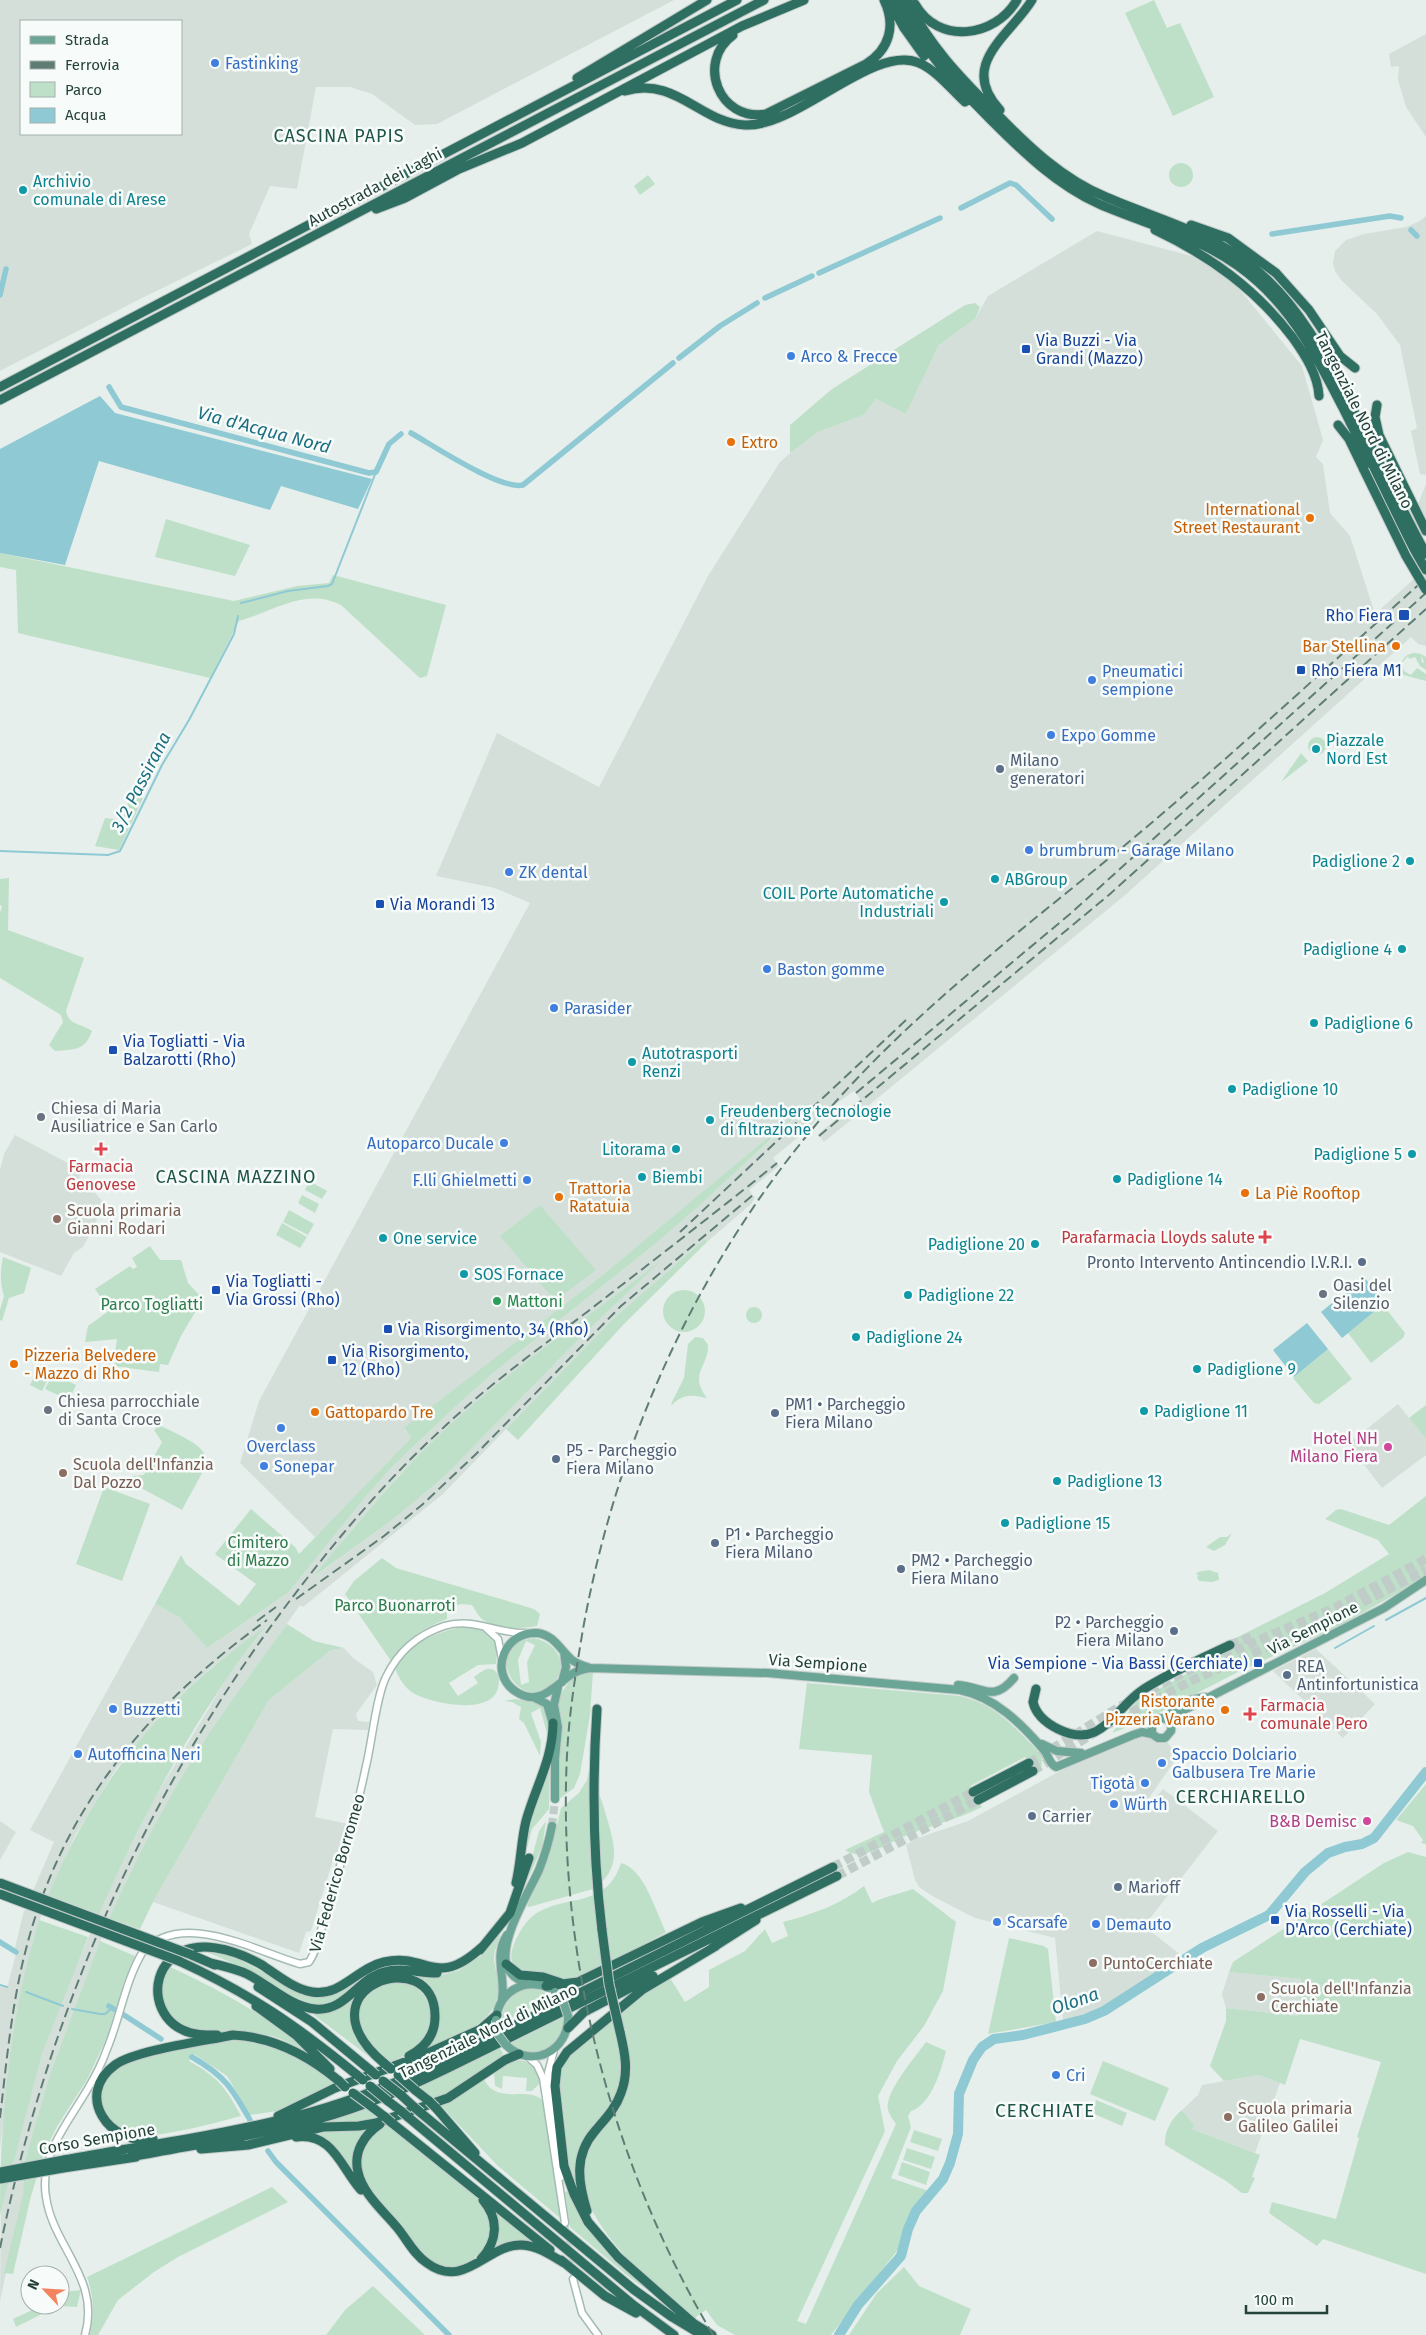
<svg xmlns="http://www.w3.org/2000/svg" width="1426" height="2335" viewBox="0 0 1426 2335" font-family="'Fira Sans',sans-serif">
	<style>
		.built { fill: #d4dfda; fill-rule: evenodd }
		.green { fill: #bfe0c8; fill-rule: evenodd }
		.water { fill: #8ec9d4 }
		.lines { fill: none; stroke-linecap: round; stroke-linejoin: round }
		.stream { stroke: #8ec9d4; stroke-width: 2 }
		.canal { stroke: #8ec9d4; stroke-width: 5.5 }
		.river { stroke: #8ec9d4; stroke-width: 10 }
		.secondary-tunnel { stroke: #bfccc8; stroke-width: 6; stroke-dasharray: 6 3; stroke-linecap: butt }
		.primary-tunnel { stroke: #bfccc8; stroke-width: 8; stroke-dasharray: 8 4; stroke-linecap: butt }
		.highway-tunnel { stroke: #bfccc8; stroke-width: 9; stroke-dasharray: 9 4.5; stroke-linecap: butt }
		.secondary-casing { stroke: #a4bbb3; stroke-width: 9 }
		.primary-casing { stroke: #c2cac8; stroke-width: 10 }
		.highway-casing { stroke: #c2cac8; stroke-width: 11 }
		.secondary { stroke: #fff; stroke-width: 6 }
		.primary { stroke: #6aa596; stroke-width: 8 }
		.highway { stroke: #2f6f62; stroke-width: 9 }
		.rail { stroke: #5f7d75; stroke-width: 2; stroke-dasharray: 10 5; stroke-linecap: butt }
		.primary-bridge-casing { stroke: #c2cac8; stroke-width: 10; stroke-linecap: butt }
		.highway-bridge-casing { stroke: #c2cac8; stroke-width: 11; stroke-linecap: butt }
		.primary-bridge { stroke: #6aa596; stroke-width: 8 }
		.highway-bridge { stroke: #2f6f62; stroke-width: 9 }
		.shop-dot { fill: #3f7fe0; stroke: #f7fbf9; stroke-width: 2 }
		.culture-dot { fill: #0f9aa8; stroke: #f7fbf9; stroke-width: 2 }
		.transit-dot { fill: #1a4fb4; stroke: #f7fbf9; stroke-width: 2 }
		.food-dot { fill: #e8710a; stroke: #f7fbf9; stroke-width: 2 }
		.service-dot { fill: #5c6f8a; stroke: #f7fbf9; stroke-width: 2 }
		.worship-dot { fill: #6b7280; stroke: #f7fbf9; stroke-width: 2 }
		.health-dot { fill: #e0444e; stroke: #f7fbf9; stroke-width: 2 }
		.education-dot { fill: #8d6e63; stroke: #f7fbf9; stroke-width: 2 }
		.leisure-dot { fill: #2e9e5b; stroke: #f7fbf9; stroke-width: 2 }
		.hotel-dot { fill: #d1479c; stroke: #f7fbf9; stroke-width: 2 }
		.labels { text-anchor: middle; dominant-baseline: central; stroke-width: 5; stroke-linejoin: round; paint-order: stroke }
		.shop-label { font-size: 16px; fill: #366cbe; stroke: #f7fbf9; text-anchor: start }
		.culture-label { font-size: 16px; fill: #0d838f; stroke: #f7fbf9; text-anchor: start }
		.street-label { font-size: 16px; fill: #24423a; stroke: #f7fbf9 }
		.transit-label { font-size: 16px; fill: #164399; stroke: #f7fbf9; text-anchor: start }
		.food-label { font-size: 16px; fill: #c56008; stroke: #f7fbf9; text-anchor: start }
		.service-label { font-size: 16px; fill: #4e5e75; stroke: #f7fbf9; text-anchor: start }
		.worship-label { font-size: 16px; fill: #5b616d; stroke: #f7fbf9; text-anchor: start }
		.health-label { font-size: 16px; fill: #be3a42; stroke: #f7fbf9 }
		.education-label { font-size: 16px; fill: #785e54; stroke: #f7fbf9; text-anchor: start }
		.leisure-label { font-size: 16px; fill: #27864d; stroke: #f7fbf9; text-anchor: start }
		.park-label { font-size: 16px; fill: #2d7a4b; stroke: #f7fbf9 }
		.hotel-label { font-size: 16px; fill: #b23c85; stroke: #f7fbf9; text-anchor: end }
		.neighbourhood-label { font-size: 18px; letter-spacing: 1px; fill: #1f5548; stroke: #f7fbf9 }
		.water-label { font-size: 18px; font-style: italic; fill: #1c6f80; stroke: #f7fbf9 }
		.quarter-label { font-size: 19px; letter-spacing: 1px; fill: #1f5548; stroke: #f7fbf9 }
	</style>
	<rect width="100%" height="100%" fill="#e6efeb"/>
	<path class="built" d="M0,0H674L437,124L415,125L372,94L350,87H316L297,189L270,186L249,234L252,244L140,299L0,371ZM21,21H181V134H21Z
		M1426,34V137L1406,107L1398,80L1399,66L1391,67L1389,54Z
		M1426,216V475L1420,474L1411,431L1417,428L1400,345L1377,314L1341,280L1335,271L1333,263L1335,251L1346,240L1364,234L1406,227L1418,222Z
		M1097,231L1199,258L1232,280L1302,366L1323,440L1316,457L1323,464L1330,513L1350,536L1375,614L1426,568V646L1418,644L1411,637L1124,896L824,1142L818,1134L860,1099L854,1091L819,1116L808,1129L773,1158L779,1166L749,1190L755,1198L751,1204L707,1242L705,1239L614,1318L443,1494L303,1607L300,1605L198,1751L169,1800L128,1877L109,1918L51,2071L34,2128L24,2164L23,2194L0,2301L1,2209L42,2054L73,1973L110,1888L153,1801L227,1678L263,1629L212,1667L168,1707L116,1769L76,1834L48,1895L32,1943L13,2037L0,2149V1987L7,1988L17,1950L15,1948L23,1914L54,1842L30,1830L155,1604L179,1617L207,1648L288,1593L368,1494L392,1467L454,1408L493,1373L654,1245L699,1206L802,1111L600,1277L404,1429L411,1438L329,1524L315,1537L240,1463L259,1401L530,903L495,888L436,876L497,733L599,787L708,576L780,462L804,441L818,432L864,415L876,399L906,414L939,345L975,319L988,296ZM657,1264L583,1335L444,1477L391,1521L315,1576L351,1530L401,1473L471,1407L526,1362Z
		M1426,484V532L1419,537L1414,512L1420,507L1418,504Z
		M15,1135L83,1171L79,1177L81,1180H83L105,1204L83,1247L74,1253L61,1276L0,1252V1170L4,1154Z
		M1398,1404L1426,1439V1455L1382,1488L1348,1444Z
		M344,1648L353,1658L373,1672L377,1685L356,1714L358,1721L369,1722L368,1730L333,1729L315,1817L348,1824L338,1859L333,1860L311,1931L306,1932L299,1953L153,1902L269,1700L331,1650Z
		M1316,1649L1375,1704L1343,1738L1273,1671Z
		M1144,1734L1167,1742L1178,1756L1140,1811L1142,1814L1163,1789L1218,1831L1144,1926L1182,1956L1098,2010L1063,2020L1055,1938L975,1918L934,1897L919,1887L915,1880L906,1845L915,1839L968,1821L1097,1751Z
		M0,1821L16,1832L0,1860Z
		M1229,1972L1301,1979L1298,2016L1226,2008L1222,1994Z
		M1259,2075L1280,2083L1255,2153L1192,2129L1193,2124L1182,2110L1198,2095L1202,2085Z"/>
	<path class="green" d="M1154,0L1167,28L1180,23L1214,97L1173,116L1125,13Z
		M1169 175a12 12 0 1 1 24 0a12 12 0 1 1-24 0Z
		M648,175L655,184L640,195L634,186Z
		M975,303L980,307L975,319L939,345L906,414L876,399L864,415L818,432L790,453V425L832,389L965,305Z
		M166,519L250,545L235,576L155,557Z
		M0,553L234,601L297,586L329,583L333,575L446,605L427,676L420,678L341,605C305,587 275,611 239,621L210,678L18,633L16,570L0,567Z
		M1416,653L1421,654L1422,663L1424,662L1421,654L1426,657V670L1420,666L1415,657L1409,659L1408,656L1402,663L1404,671L1411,675L1417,668L1426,674V681L1400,674C1400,662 1404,653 1416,653Z
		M1308 746a9 9 0 1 1 18 0a9 9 0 1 1-18 0Z
		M1301,753L1308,761L1281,782Z
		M131,795L143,798L119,850L95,846L105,818L122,820Z
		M9,878L8,930L84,958L66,1011C69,1026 83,1024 92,1031C85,1051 76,1049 55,1051L49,1045L63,1022L61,1015L0,978V913L2,906L0,905V879Z
		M811,1102L699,1206L654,1245L493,1373L454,1408L392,1467L368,1494L288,1593L207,1648L179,1617L155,1604L181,1555L186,1564L239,1606L256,1584L215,1554L251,1509L295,1547L299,1554L411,1438L404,1428L600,1277Z
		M309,1181L327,1191L322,1199L305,1190Z
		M302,1195L319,1204L315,1213L298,1203Z
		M540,1205L596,1270L555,1301L500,1236Z
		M289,1210L314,1224L308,1235L283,1222Z
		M282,1223L307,1237L300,1248L276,1235Z
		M705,1239L707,1242L624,1324L518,1440L506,1429L614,1318Z
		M150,1246L160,1260H181L188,1283L203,1299L181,1336L168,1365L160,1364L159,1372L113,1366L116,1362L114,1359L117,1339L85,1342L88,1326L110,1310L95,1289L130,1266L133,1269L137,1267L132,1258Z
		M3,1257L31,1268L24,1293L9,1298L2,1321L0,1320V1310L4,1296C0,1284 0,1270 3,1257Z
		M664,1258L583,1335L444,1477L391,1521L313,1577C356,1524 399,1472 449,1426C516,1364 593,1314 664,1258Z
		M663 1311a21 21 0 1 1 42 0a21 21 0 1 1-42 0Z
		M1383,1305L1405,1333L1403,1338L1371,1363L1348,1333Z
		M746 1315a8 8 0 1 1 16 0a8 8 0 1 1-16 0Z
		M695,1337L703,1338L708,1345C709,1367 688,1373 707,1398C694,1395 683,1393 672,1405L671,1404L684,1378L688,1344Z
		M1328,1349L1352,1379L1319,1404L1314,1403L1293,1378Z
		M40,1365L52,1371L42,1391L30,1385Z
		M53,1374L76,1385L69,1400L45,1389Z
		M1426,1405V1439L1409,1418Z
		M159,1425C222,1455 212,1453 182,1510L130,1482L132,1476L144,1475L162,1442L154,1430Z
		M104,1487L150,1504L122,1581L76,1564Z
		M1426,1496V1576L1424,1578L1339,1626L1236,1673L1141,1722L1112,1733L1138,1700L1233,1649L1230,1641L1325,1593L1389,1554L1378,1540L1325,1519L1336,1510L1341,1509L1389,1525Z
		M1232,1533L1225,1545L1214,1551L1206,1547L1220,1537H1227Z
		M382,1558L396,1568L534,1609L540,1614L537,1626C520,1629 497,1631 482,1619C478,1616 475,1609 472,1605L462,1604L447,1607V1619C423,1628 405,1639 391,1661L345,1594L354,1581Z
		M1209,1570L1218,1573L1219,1580L1212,1582L1199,1581L1197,1577L1199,1575H1196L1198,1572Z
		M287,1624L314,1641L344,1648L331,1650L269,1700L153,1902L140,1929L109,1918C135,1861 164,1805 197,1752C225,1708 257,1666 287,1624Z
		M265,1627C196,1714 144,1813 99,1914L48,1895C98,1778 161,1700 265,1627Z
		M462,1627C488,1626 500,1638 496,1664L478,1665L449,1683L458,1696L478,1683L474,1677C478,1674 483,1670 487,1669C502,1667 501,1688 494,1696C479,1713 431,1703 413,1693C404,1687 399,1678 395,1669C408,1644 435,1632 462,1627Z
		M534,1638C554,1642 569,1661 556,1680C526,1723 474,1646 534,1638ZM526,1641L535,1645L527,1662L529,1682L521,1685L518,1660Z
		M582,1672H593L590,1715L580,1774L574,1788L558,1800L560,1728L557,1706L559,1696L569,1682Z
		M807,1683L960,1696C995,1704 1012,1725 1037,1750C1044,1759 1043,1768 1036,1776L1025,1757L970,1786L982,1807C956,1820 936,1824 910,1834C894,1840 880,1850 863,1854C857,1855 851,1854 845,1850L884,1832L869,1792L872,1755L799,1749Z
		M515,1699L541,1703C549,1713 550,1724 548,1737L540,1708L531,1713L541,1742L540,1756L524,1723L519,1719L521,1707L512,1702L504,1701Z
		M548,1767H550L549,1809L532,1829L521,1871L528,1826Z
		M589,1770L593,1889L529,1907L527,1906L549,1857L561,1808L579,1793L587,1780Z
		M1426,1784V1844L1421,1843L1423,1840L1413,1826L1396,1820Z
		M598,1794C602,1798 604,1809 606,1815C613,1839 622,1863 601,1883Z
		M546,1821L542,1847L524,1888L539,1831Z
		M1408,1852L1426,1857V2274L1323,2239L1317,2246L1269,2213L1272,2202L1336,2219L1359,2138L1357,2137L1381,2062L1300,2039L1285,2085L1259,2075L1224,2081L1210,2066L1226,2021V2008L1298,2016L1301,1979L1229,1972L1233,1962L1384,1863Z
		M621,1863C645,1869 656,1913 666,1932C642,1945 592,1978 567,1979C555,1980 545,1972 533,1972C510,1971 507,1960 516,1939C520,1931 526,1921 534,1915C565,1893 606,1910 621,1863Z
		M864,1886L872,1903C886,1896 899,1894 913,1889L956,1922L943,1991L924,2026L897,2061L878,2096L885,2131L797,2321L806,2324L896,2124C891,2117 886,2111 888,2103C891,2085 915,2057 926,2042L946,2051C941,2070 932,2104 911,2111L908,2116L911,2127L891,2178L929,2191L908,2219L900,2247L831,2335H735L717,2325L706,2310L697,2316L695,2321C655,2284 552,2207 591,2143C596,2135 604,2128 610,2120C632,2093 633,2063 625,2030L617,2033C620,2051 625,2068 620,2086C612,2113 585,2127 577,2153C574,2165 575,2176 576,2187C566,2163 552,2091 561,2067C567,2051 621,2008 637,1997C647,1989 659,1984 670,1978L685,2002L709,1987V1970L745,1951L765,1929L772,1943L788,1936L783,1922C813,1914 839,1905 864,1886Z
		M39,1920L88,1937L42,2054L0,2215C0,2116 10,2015 39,1920Z
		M501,1931C500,1939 495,1948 494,1956C493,1968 501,1979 499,1991C493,2027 457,2035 427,2048L435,2035L427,1988L384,1976L352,2012C351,2030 359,2046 372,2057L371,2058L314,2015L387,1973L441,1975L458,1971L482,1955Z
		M1009,1938L1044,1946L1048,1949L1056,2022L988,2034Z
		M100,1941L135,1956L124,1982L108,2035L88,2078L58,2125L46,2148L31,2196L13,2274L4,2273L23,2194L24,2164L34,2128L51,2071Z
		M200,1949L233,1956L296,1990L311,1996C341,1982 374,1962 408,1965L376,1969L362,1977L336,2001L325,2004H313L294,1997L248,1970Z
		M168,1966C222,1991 272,2018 316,2058C300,2049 286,2039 268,2035C246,2031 195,2035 180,2026C167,2019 158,1999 160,1984C161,1978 166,1972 168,1966Z
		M390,1982C395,1982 400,1982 405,1983C426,1987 438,2016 428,2034C420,2047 404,2056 391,2062C359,2036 339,2002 390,1982Z
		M525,1989H538L553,1997L501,2023C502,2007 509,1995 525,1989Z
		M563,2017C567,2045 531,2065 511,2043Z
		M230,2040C273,2039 302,2058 335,2082L277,2111L250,2115L227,2076L194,2054L189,2061C218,2077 226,2088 241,2116C220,2122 151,2140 133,2135C117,2131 103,2117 101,2101C100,2088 106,2076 116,2068C130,2057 210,2042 230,2040Z
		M500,2048L503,2053L501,2058L447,2094L434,2099L420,2087Z
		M520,2060C533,2063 538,2069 541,2082L532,2091H526L527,2078L503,2076L502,2089L495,2086L494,2072L508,2063Z
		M1103,2061L1169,2088L1155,2121L1090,2094Z
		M484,2079C496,2106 529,2085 543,2101L560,2218L498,2166L441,2106Z
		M1096,2100L1127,2113L1122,2126L1092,2113Z
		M367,2109L379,2120L367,2122L325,2123Z
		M1182,2110L1194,2125L1192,2129L1260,2155L1252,2177L1255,2178L1248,2193H1242L1226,2181L1165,2145C1164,2131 1172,2118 1182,2110Z
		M386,2125C410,2144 471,2184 484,2208C491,2221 492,2236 483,2248C471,2266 451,2273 431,2261C414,2251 380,2200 366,2182C356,2156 363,2141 386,2125Z
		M365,2130C358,2146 349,2156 355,2176L334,2145L314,2135L326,2132Z
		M914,2130L942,2139L938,2151L910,2142Z
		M907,2148L935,2157L931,2169L903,2160Z
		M902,2162L930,2172L926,2185L898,2175Z
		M272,2187L288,2202L178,2257L154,2272L118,2300L98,2335H90C94,2314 94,2297 87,2277Z
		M568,2191C588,2239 626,2269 664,2302L629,2277L570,2227L565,2192Z
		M493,2208L533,2242L510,2241L491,2251Z
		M904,2267L919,2286L971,2309L960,2335H849L877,2293Z
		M373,2286L425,2335H326L345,2310Z
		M81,2290L77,2307L58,2306L16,2327L13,2319L43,2305H60V2297L71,2291Z"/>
	<path class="water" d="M100,396L115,413L372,479L358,509L281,486L270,510L99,461L65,565L0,553V449Z
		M1364,1277L1385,1303L1342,1338L1321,1312Z
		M1307,1323L1328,1349L1294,1377L1273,1350Z"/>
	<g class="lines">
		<path class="stream" d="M241,603L288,591L328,586L332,584L376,472
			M0,851L108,855L120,851L162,765L189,720L234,634L238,616
			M1386,1620L1426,1598
			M1335,1648L1374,1626
			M0,1985L7,1987
			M26,1992L63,2006
			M72,2009L100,2014H105L112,2008"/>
		<path class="canal" d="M961,208L1010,183L1016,185L1052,219
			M1411,230L1417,236
			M1272,234L1390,216L1401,218
			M819,273L940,218
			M0,295L6,269
			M765,298L812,276
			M679,358L720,326L757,303
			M109,387L121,407L369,473L376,472L389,444L401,434
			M411,433C434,446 500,490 523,485L673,363
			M0,1942L16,1952
			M109,2006L114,2009
			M124,2015L161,2039
			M192,2057C225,2076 232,2088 250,2120
			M268,2151L276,2162L449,2335"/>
		<path class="river" d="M839,2335L858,2305L901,2256L908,2229L916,2211L943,2179L950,2163L958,2134L959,2094L973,2060L982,2047L994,2039L1023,2035L1085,2019L1104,2011L1202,1948L1269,1915L1305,1872L1328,1853L1345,1847L1362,1844L1374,1838L1426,1772"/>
		<path class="secondary-tunnel" d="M565,2223L572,2270"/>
		<path class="primary-tunnel" d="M552,1826L555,1799"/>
		<path class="highway-tunnel" d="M1230,1645L1251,1637
			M1138,1697L1187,1671L1334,1608L1426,1559
			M1107,1725L1191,1681L1338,1615L1426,1570
			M1029,1763L1124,1704
			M1033,1771L1094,1733
			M833,1867L973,1792
			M837,1876L978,1800"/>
		<g class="secondary-casing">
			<path id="secondary" d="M486,1628L498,1639L502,1659
				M554,2050L548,2073L561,2177
				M528,2057L537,2065L543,2078L565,2223
				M573,2279L582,2313L598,2335
				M85,2335C101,2279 53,2247 46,2197C39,2155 68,2123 87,2090C95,2077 102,2063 107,2049C120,2018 125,1982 142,1953C180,1908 255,1951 300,1964L309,1962C318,1949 321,1928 326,1912C341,1863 356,1815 366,1766C372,1742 376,1697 386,1677C398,1652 417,1635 444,1626C473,1617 497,1634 526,1633"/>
		</g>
		<g class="primary-casing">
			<path id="primary" d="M590,1668C584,1669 577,1671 572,1674C554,1686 539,1708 515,1691C488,1672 505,1631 537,1633C555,1635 560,1650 572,1660C577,1664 584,1666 590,1668L768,1673L960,1690C994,1697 1021,1723 1043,1749C1049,1755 1048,1763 1056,1767L1133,1735L1142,1732L1152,1734
				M562,1682L566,1667L564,1652
				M958,1685C984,1687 993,1703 1014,1678
				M535,1698L547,1704L552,1721
				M1164,1718L1190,1700L1205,1697
				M1171,1724L1167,1719L1157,1718L1152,1723V1734L1158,1738H1165L1171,1731L1172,1719L1182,1711L1384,1608L1426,1580
				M1042,1744L1057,1751L1081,1753
				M555,1799V1759L558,1727L554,1705L558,1687
				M527,1984C517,1979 509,1975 506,1963C501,1937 528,1894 539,1870C545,1855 549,1841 552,1826
				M502,1999C506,1976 493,1957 507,1935
				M496,2019C499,1992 524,1977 549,1988
				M506,2045C532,2070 569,2051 568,2016"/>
		</g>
		<g class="highway-casing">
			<path id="highway" d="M898,0C920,48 954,83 991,120C1024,153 1057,185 1099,204C1156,229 1210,238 1258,282C1297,317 1319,362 1343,408C1370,462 1395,518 1426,570
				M907,0C928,44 960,77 994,111C1027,145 1062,179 1106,197C1159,220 1216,233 1260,273C1303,311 1327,360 1353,409C1377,458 1400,506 1426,554
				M891,4L904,28L924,56
				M915,4C938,45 995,38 1017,0
				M733,35C696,62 719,122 766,114L866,64C890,49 896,25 884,0
				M577,78L707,0
				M625,91C676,76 700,123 745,125C797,128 874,43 919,63C936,70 951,89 965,102
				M1000,110C957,64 1011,35 1032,0
				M376,209L405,198L459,169L522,143L742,26L804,0
				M1191,225L1228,238L1276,273L1309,310L1340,356L1355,368
				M1155,230C1210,256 1256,289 1293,338C1305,355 1318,375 1319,396
				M0,387L737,0
				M0,400L764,0
				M1377,405L1375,417L1379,435L1426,531
				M1338,425L1349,439L1364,470
				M1036,1689L1033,1702C1036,1715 1046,1723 1058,1729C1102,1751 1114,1708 1144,1689C1171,1672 1201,1659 1230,1645
				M597,1709C592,1783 593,1857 602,1930
				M973,1792L1029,1763
				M978,1800L1033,1771
				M516,1883C521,1863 521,1841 526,1821C535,1788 553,1759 553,1723
				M712,1948L756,1920
				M480,1950L510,1913L529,1858
				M192,1955L215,1965
				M179,1961C249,1993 297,2026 357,2075
				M211,1963C222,1966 236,1969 247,1974C269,1985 291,2007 315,2009C346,2012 357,1979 384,1972C401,1967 419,1973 437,1973
				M506,1964L520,1975L543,1977L561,1983
				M546,1986L578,1982L702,1922L741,1908
				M258,1987L312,2022L370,2070
				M256,2006L296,2035L330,2069
				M568,2028L584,2012L653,1976
				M217,2035C205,2035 193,2035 183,2030C156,2018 149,1981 170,1960C194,1936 236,1950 262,1965C277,1975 294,1989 312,1992C341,1997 357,1968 384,1962C428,1952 435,1990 482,1947
				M385,2064C294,1988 436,1940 435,2017C435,2036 424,2048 409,2056
				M415,2090L429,2101
				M401,2095L414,2107
				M388,2101L401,2111
				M372,2107L385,2117
				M436,2108L475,2153
				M421,2113L633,2289L672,2317L702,2335
				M278,2116L335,2088L421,2056L481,2029L497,2015
				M408,2117L632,2304L674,2335
				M392,2123L550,2250
				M380,2124C364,2135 353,2152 358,2172C362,2192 382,2210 395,2225C406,2237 413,2254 427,2263C465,2291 488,2243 522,2245C538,2246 551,2255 564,2263
				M296,2137C333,2132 341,2168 361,2190
				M153,2139C109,2146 74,2095 115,2065C136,2050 205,2041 233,2035C274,2037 308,2055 339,2081
				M201,2149L248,2145L323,2127L359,2126L376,2123L448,2098L505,2060L519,2054
				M131,2157C187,2146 244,2138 299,2124C350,2112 399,2092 446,2069L837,1876
				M64,2160C146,2145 230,2134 311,2112C358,2099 404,2080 449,2058L833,1867
				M63,2168L136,2157
				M587,2211C578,2182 574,2155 595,2131C605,2119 616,2108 621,2093C629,2072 625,2053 620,2032
				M481,2259C498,2241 499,2219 483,2200
				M561,2260L605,2296L636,2313
				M712,2335L693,2323L618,2257L588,2222L574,2194L564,2166L555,2086L557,2067L567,2052L642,1990L716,1946"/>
		</g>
		<use href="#secondary" class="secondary"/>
		<use href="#primary" class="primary"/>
		<use href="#highway" class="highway"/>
		<path class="rail" d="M856,1093L1070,914L1426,593
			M819,1136L1110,894L1426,609
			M680,1232L906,1020
			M296,1599L384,1536L423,1504L476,1454L621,1306L753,1195
			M257,1621L276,1607
			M0,2118C6,2066 11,2012 23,1961C58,1812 146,1707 267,1620
			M0,2248C50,2002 156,1769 312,1572C352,1521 394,1473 442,1429C487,1386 537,1350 587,1312C650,1263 714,1214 777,1163
			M713,2335C611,2163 557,1956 567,1755C569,1713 576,1671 583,1629C618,1436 701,1255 831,1107C917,1009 1023,929 1124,846C1227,760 1326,668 1426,578"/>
		<g class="primary-bridge-casing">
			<path id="primary-bridge" d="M555,1992L564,2004L568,2016
				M496,2020L497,2033L506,2045"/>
		</g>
		<g class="highway-bridge-casing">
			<path id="highway-bridge" d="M1364,470L1406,556L1426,590
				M0,1883L192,1955
				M0,1894L179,1961
				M602,1930L609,1984L620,2032
				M385,2064L391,2069
				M370,2070L376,2075
				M357,2075L363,2080
				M398,2075L415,2090
				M339,2081L345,2087
				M383,2081L401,2095
				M370,2086L388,2101
				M353,2093L372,2107
				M429,2101L436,2108
				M414,2107L421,2113
				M401,2111L408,2117
				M385,2117L392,2123
				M0,2172L64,2160
				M0,2179L63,2168"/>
		</g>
		<use href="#primary-bridge" class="primary-bridge"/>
		<use href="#highway-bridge" class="highway-bridge"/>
	</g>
	<g class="shop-dot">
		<circle cx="215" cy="63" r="5"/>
		<circle cx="791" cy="356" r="5"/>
		<circle cx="1092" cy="680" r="5"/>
		<circle cx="1051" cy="735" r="5"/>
		<circle cx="1029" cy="850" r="5"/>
		<circle cx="509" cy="872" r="5"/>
		<circle cx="767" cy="969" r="5"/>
		<circle cx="554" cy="1008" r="5"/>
		<circle cx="504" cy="1143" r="5"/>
		<circle cx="527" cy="1180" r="5"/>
		<circle cx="281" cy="1428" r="5"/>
		<circle cx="264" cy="1466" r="5"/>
		<circle cx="113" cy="1709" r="5"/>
		<circle cx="78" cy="1754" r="5"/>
		<circle cx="1162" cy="1763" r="5"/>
		<circle cx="1145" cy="1783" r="5"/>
		<circle cx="1114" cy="1804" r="5"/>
		<circle cx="997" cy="1922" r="5"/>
		<circle cx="1096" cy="1924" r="5"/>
		<circle cx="1056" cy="2075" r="5"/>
	</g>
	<g class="culture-dot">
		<circle cx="23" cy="190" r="5"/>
		<circle cx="1316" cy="749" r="5"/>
		<circle cx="1410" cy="861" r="5"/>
		<circle cx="995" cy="879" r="5"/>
		<circle cx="944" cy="902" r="5"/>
		<circle cx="1402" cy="949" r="5"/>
		<circle cx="1314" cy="1023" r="5"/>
		<circle cx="632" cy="1062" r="5"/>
		<circle cx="1232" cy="1089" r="5"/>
		<circle cx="710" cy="1120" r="5"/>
		<circle cx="676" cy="1149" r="5"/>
		<circle cx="1412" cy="1154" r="5"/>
		<circle cx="642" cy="1177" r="5"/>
		<circle cx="1117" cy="1179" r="5"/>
		<circle cx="383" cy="1238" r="5"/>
		<circle cx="1035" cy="1244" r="5"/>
		<circle cx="464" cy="1274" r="5"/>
		<circle cx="908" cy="1295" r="5"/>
		<circle cx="856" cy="1337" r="5"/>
		<circle cx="1197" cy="1369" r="5"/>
		<circle cx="1144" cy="1411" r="5"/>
		<circle cx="1057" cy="1481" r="5"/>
		<circle cx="1005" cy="1523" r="5"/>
	</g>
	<g class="transit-dot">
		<rect x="1021" y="344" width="10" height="10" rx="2.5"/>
		<rect x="1398" y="609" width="12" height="12" rx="2.5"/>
		<rect x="1296" y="665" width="10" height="10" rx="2.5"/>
		<rect x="375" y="899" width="10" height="10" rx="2.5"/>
		<rect x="108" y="1045" width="10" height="10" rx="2.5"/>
		<rect x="211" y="1285" width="10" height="10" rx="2.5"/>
		<rect x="383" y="1324" width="10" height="10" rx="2.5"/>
		<rect x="327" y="1355" width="10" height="10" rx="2.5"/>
		<rect x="1253" y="1658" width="10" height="10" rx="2.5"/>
		<rect x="1270" y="1915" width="10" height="10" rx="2.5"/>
	</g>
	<g class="food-dot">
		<circle cx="731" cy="442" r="5"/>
		<circle cx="1310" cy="518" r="5"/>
		<circle cx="1396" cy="646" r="5"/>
		<circle cx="1245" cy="1193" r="5"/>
		<circle cx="559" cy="1197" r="5"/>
		<circle cx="14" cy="1364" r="5"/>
		<circle cx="315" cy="1412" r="5"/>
		<circle cx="1225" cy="1710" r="5"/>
	</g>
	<g class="service-dot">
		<circle cx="1000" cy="769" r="5"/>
		<circle cx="1362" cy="1262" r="5"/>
		<circle cx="775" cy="1413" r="5"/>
		<circle cx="556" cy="1459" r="5"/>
		<circle cx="715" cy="1543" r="5"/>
		<circle cx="901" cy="1569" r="5"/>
		<circle cx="1174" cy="1631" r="5"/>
		<circle cx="1287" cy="1675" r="5"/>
		<circle cx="1032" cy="1816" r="5"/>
		<circle cx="1118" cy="1887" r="5"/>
	</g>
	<g class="worship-dot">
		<circle cx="41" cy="1117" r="5"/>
		<circle cx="1323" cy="1294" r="5"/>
		<circle cx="48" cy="1410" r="5"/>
	</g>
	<g class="health-dot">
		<path d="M98.5 1141.5h5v5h5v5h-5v5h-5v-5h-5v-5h5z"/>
		<path d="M1262.5 1229.5h5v5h5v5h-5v5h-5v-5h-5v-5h5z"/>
		<path d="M1247.5 1706.5h5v5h5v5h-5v5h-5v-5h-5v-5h5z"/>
	</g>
	<g class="education-dot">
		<circle cx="57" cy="1219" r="5"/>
		<circle cx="63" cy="1473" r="5"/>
		<circle cx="1093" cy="1963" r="5"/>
		<circle cx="1261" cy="1997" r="5"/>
		<circle cx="1228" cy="2117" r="5"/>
	</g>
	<circle class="leisure-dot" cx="497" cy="1301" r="5"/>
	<g class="hotel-dot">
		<circle cx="1388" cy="1447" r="5"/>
		<circle cx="1367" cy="1821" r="5"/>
	</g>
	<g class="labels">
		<g class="shop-label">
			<text x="225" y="63">Fastinking</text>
			<text x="801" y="356">Arco &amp; Frecce</text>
			<text x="1102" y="671">Pneumatici<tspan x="1102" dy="18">sempione</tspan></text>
			<text x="1061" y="735">Expo Gomme</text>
			<text x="1039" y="850">brumbrum - Garage Milano</text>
			<text x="519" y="872">ZK dental</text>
			<text x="777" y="969">Baston gomme</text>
			<text x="564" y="1008">Parasider</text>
			<text x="494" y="1143" text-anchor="end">Autoparco Ducale</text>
			<text x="517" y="1180" text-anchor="end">F.lli Ghielmetti</text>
			<text x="281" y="1446" text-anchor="middle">Overclass</text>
			<text x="274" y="1466">Sonepar</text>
			<text x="123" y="1709">Buzzetti</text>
			<text x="88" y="1754">Autofficina Neri</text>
			<text x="1172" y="1754">Spaccio Dolciario<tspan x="1172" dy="18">Galbusera Tre Marie</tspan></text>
			<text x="1135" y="1783" text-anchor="end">Tigotà</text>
			<text x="1124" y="1804">Würth</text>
			<text x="1007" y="1922">Scarsafe</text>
			<text x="1106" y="1924">Demauto</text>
			<text x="1066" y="2075">Cri</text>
		</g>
		<g class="culture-label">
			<text x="33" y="181">Archivio<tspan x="33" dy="18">comunale di Arese</tspan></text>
			<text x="1326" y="740">Piazzale<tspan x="1326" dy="18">Nord Est</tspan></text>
			<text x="1400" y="861" text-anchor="end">Padiglione 2</text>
			<text x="1005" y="879">ABGroup</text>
			<text x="934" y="893" text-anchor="end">COIL Porte Automatiche<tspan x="934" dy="18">Industriali</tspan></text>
			<text x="1392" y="949" text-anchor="end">Padiglione 4</text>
			<text x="1324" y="1023">Padiglione 6</text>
			<text x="642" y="1053">Autotrasporti<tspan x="642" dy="18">Renzi</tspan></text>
			<text x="1242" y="1089">Padiglione 10</text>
			<text x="720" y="1111">Freudenberg tecnologie<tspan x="720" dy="18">di filtrazione</tspan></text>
			<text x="666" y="1149" text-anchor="end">Litorama</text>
			<text x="1402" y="1154" text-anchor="end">Padiglione 5</text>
			<text x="652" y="1177">Biembi</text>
			<text x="1127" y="1179">Padiglione 14</text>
			<text x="393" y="1238">One service</text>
			<text x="1025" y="1244" text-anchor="end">Padiglione 20</text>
			<text x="474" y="1274">SOS Fornace</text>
			<text x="918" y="1295">Padiglione 22</text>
			<text x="866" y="1337">Padiglione 24</text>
			<text x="1207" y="1369">Padiglione 9</text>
			<text x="1154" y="1411">Padiglione 11</text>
			<text x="1067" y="1481">Padiglione 13</text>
			<text x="1015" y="1523">Padiglione 15</text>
		</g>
		<g class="street-label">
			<text transform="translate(375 187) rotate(-28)">Autostrada dei Laghi</text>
			<text transform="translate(1364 420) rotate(63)">Tangenziale Nord di Milano</text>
			<text transform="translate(1313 1628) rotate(-27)">Via Sempione</text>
			<text transform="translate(818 1663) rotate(4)">Via Sempione</text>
			<text transform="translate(337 1873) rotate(-74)">Via Federico Borromeo</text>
			<text transform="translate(488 2031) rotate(-26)">Tangenziale Nord di Milano</text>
			<text transform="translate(97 2139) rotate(-10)">Corso Sempione</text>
		</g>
		<g class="transit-label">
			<text x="1036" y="340">Via Buzzi - Via<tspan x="1036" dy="18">Grandi (Mazzo)</tspan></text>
			<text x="1393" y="615" text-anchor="end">Rho Fiera</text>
			<text x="1311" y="670">Rho Fiera M1</text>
			<text x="390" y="904">Via Morandi 13</text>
			<text x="123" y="1041">Via Togliatti - Via<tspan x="123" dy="18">Balzarotti (Rho)</tspan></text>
			<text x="226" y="1281">Via Togliatti -<tspan x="226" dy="18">Via Grossi (Rho)</tspan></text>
			<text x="398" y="1329">Via Risorgimento, 34 (Rho)</text>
			<text x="342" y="1351">Via Risorgimento,<tspan x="342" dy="18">12 (Rho)</tspan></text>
			<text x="1248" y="1663" text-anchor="end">Via Sempione - Via Bassi (Cerchiate)</text>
			<text x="1285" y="1911">Via Rosselli - Via<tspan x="1285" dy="18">D'Arco (Cerchiate)</tspan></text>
		</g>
		<g class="food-label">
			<text x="741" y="442">Extro</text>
			<text x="1300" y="509" text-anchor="end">International<tspan x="1300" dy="18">Street Restaurant</tspan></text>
			<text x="1386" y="646" text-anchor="end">Bar Stellina</text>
			<text x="569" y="1188">Trattoria<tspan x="569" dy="18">Ratatuia</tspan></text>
			<text x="1255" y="1193">La Piè Rooftop</text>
			<text x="24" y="1355">Pizzeria Belvedere<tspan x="24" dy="18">- Mazzo di Rho</tspan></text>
			<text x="325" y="1412">Gattopardo Tre</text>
			<text x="1215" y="1701" text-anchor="end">Ristorante<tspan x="1215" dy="18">Pizzeria Varano</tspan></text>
		</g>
		<g class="service-label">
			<text x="1010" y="760">Milano<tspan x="1010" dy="18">generatori</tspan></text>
			<text x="1352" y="1262" text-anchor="end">Pronto Intervento Antincendio I.V.R.I.</text>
			<text x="785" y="1404">PM1 • Parcheggio<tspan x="785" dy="18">Fiera Milano</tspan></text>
			<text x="566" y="1450">P5 - Parcheggio<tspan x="566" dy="18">Fiera Milano</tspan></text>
			<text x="725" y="1534">P1 • Parcheggio<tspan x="725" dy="18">Fiera Milano</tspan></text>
			<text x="911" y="1560">PM2 • Parcheggio<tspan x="911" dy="18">Fiera Milano</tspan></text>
			<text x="1164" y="1622" text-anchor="end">P2 • Parcheggio<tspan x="1164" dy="18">Fiera Milano</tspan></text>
			<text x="1297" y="1666">REA<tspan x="1297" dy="18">Antinfortunistica</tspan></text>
			<text x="1042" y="1816">Carrier</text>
			<text x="1128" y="1887">Marioff</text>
		</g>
		<g class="worship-label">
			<text x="51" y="1108">Chiesa di Maria<tspan x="51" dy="18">Ausiliatrice e San Carlo</tspan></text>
			<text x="1333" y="1285">Oasi del<tspan x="1333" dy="18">Silenzio</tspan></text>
			<text x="58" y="1401">Chiesa parrocchiale<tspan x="58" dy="18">di Santa Croce</tspan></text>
		</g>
		<g class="health-label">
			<text x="101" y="1166">Farmacia<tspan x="101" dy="18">Genovese</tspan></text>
			<text x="1255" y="1237" text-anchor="end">Parafarmacia Lloyds salute</text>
			<text x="1260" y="1705" text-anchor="start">Farmacia<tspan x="1260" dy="18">comunale Pero</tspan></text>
		</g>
		<g class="education-label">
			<text x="67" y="1210">Scuola primaria<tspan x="67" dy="18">Gianni Rodari</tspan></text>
			<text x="73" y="1464">Scuola dell'Infanzia<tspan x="73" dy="18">Dal Pozzo</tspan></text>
			<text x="1103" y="1963">PuntoCerchiate</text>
			<text x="1271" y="1988">Scuola dell'Infanzia<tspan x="1271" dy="18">Cerchiate</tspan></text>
			<text x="1238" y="2108">Scuola primaria<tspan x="1238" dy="18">Galileo Galilei</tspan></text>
		</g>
		<g class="leisure-label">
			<text x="507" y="1301">Mattoni</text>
		</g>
		<g class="park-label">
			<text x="152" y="1304">Parco Togliatti</text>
			<text x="258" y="1542">Cimitero<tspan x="258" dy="18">di Mazzo</tspan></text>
			<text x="395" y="1605">Parco Buonarroti</text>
		</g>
		<g class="hotel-label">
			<text x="1378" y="1438">Hotel NH<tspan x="1378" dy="18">Milano Fiera</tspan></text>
			<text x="1357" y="1821">B&amp;B Demisc</text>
		</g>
		<g class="neighbourhood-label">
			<text x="339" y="136">CASCINA PAPIS</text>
			<text x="236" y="1177">CASCINA MAZZINO</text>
			<text x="1241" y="1797">CERCHIARELLO</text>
		</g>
		<g class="water-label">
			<text transform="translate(264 430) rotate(15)">Via d'Acqua Nord</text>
			<text transform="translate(141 782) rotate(-63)">3/2 Passirana</text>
			<text transform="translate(1075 2001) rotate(-19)">Olona</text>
		</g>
		<g class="quarter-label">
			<text x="1045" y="2110">CERCHIATE</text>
		</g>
	</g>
	<rect x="20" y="20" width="162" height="115" fill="#f7fbf9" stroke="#a3b1ad"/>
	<rect x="30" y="36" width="25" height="8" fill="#6aa596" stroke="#a3b1ad"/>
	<text x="65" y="45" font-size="15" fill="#24423a">Strada</text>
	<rect x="30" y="61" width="25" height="8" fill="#5f7d75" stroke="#a3b1ad"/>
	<text x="65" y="70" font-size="15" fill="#24423a">Ferrovia</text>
	<rect x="30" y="82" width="25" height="15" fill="#bfe0c8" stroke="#a3b1ad"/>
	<text x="65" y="95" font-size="15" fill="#24423a">Parco</text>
	<rect x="30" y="108" width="25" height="15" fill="#8ec9d4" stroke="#a3b1ad"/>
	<text x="65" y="120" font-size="15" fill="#24423a">Acqua</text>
	<g transform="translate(45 2290) rotate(295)"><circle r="24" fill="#f7fbf9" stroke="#a3b1ad"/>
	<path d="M0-4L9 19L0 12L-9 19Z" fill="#f4845f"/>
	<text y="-8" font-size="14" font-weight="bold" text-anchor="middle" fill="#24423a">N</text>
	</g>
	<path d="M1246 2305v8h81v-8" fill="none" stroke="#24423a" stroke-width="2.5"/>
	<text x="1254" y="2305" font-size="15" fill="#24423a" stroke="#f7fbf9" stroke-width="4" paint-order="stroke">100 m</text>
</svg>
